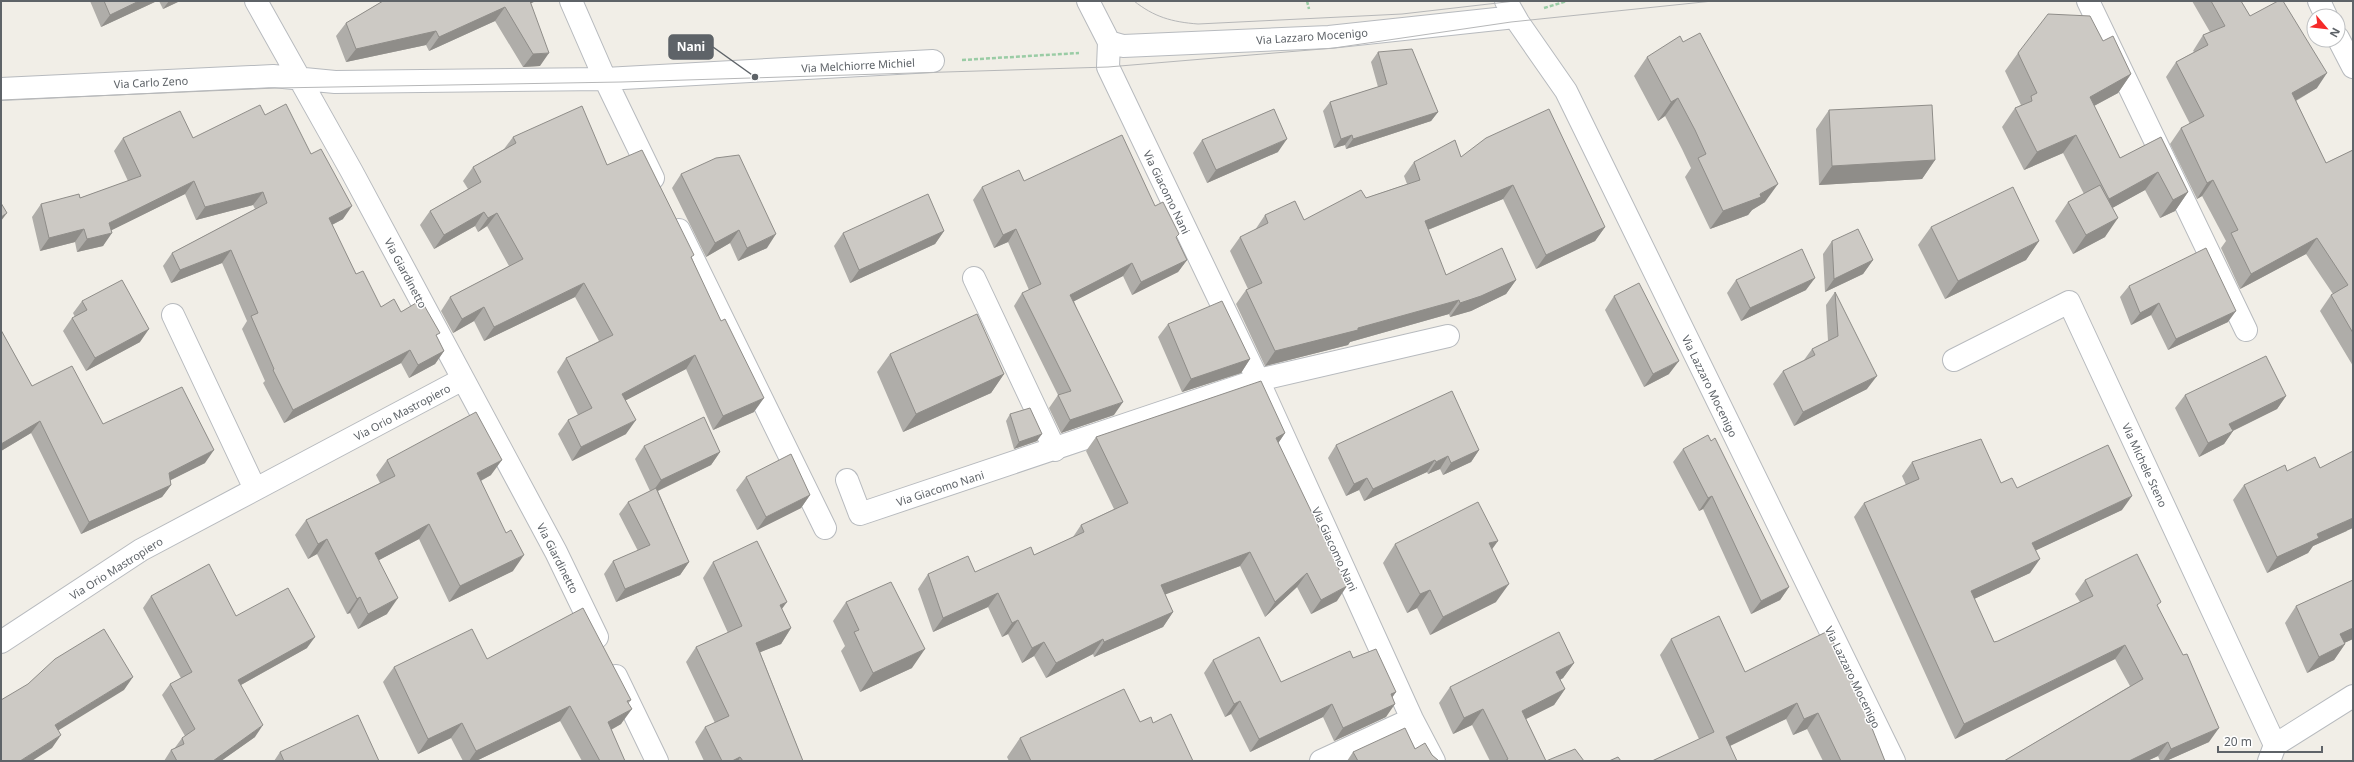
<svg xmlns="http://www.w3.org/2000/svg" width="2354" height="762" viewBox="0 0 2354 762" font-family="'Noto Sans',sans-serif">
	<style>
		.lines { fill: none; stroke-linecap: round; stroke-linejoin: round }
		.minor-casing { stroke: #b7babe; stroke-width: 24 }
		.path { stroke: #9acca5; stroke-width: 2.5; stroke-dasharray: 4 2; stroke-linecap: butt }
		.minor { stroke: #fff; stroke-width: 22 }
		.tram { stroke: #b6b7b8; stroke-width: 1 }
		.wall { fill: #afada9 }
		.shaded-wall { fill: #8f8d89 }
		.building { fill: #ccc9c4; stroke: #8f8d89 }
		.labels { text-anchor: middle; dominant-baseline: central; stroke-width: 3; stroke-linejoin: round; paint-order: stroke }
		.street-label { font-size: 11px; fill: #5e6368; stroke: #fff }
		.leader { fill: none; stroke: #5e6368; stroke-width: 1.5 }
		.callout-dot { fill: #5e6368; stroke: #fff; stroke-width: 1.5 }
		.callout { fill: #5e6368; stroke: #5e6368; stroke-width: 1.5 }
		.callout-label { font-size: 12px; text-anchor: middle; font-weight: bold; fill: #fff }
	</style>
	<rect width="100%" height="100%" fill="#f1eee7"/>
	<g class="lines">
		<g class="minor-casing">
			<path id="minor" d="M256,1L352,172L556,552L597,637
				M571,1L605,79L653,178
				M1088,1L1109,42L1108,67L1258,380L1412,719L1434,761
				M1506,1L1518,22L1566,91L1894,761
				M2088,1L2246,330
				M2319,1L2326,16
				M2338,38L2353,67
				M1109,42L1123,46L1329,37L1515,17
				M1,89L273,76L335,82L605,79L933,61
				M679,230L825,528
				M974,278L1055,450
				M173,315L255,489
				M1954,360L2069,302L2275,745
				M847,480L860,514L1258,380L1448,336
				M1,642L141,550L463,379
				M616,676L657,761
				M1321,761L1412,719
				M2269,761L2275,745L2353,696"/>
		</g>
		<path class="path" d="M1307,1L1309,9
			M1544,8L1567,1
			M962,60L1079,53"/>
		<use href="#minor" class="minor"/>
		<path class="tram" d="M1134,1C1154,17 1172,22 1198,24L1402,14L1515,1
			M1,100L276,88L621,82L1108,67L1334,48L1511,22L1713,1"/>
	</g>
	<path class="wall" d="M90,1H157L101,27Z
		M159,1H180L163,9Z
		M383,1H536L531,3L540,66L523,67L495,21L429,51L426,45L346,62L336,36L346,23Z
		M2192,1H2241L2250,16L2317,88L2296,101L2326,163L2353,150V366L2320,311L2331,295L2333,294L2306,254L2240,289L2221,248L2226,241L2202,196L2197,199L2170,144L2181,128L2190,124L2166,77L2176,62L2194,52L2193,51L2203,35L2210,32Z
		M2103,41L2131,74L2118,93L2094,106L2120,158L2161,137L2188,192L2175,211L2160,218L2145,190L2112,208L2105,237L2073,254L2055,221L2068,202L2084,194L2063,153L2024,170L2002,127L2015,108L2021,105L2005,71L2018,53Z
		M1378,52L1438,112L1431,121L1346,149L1345,145L1334,148L1323,111L1330,102L1378,87L1371,62Z
		M1647,57L1765,202L1752,210L1748,215L1710,229L1685,177L1691,168L1682,149L1665,116L1658,121L1634,76Z
		M1829,110L1935,160L1922,179L1819,185L1816,129Z
		M265,115L343,219L332,225L356,274L381,307L401,312L437,337L444,351L435,364L409,378L401,363L284,423L263,383L265,381L242,329L247,321L222,263L171,283L163,266L172,253L255,209L253,205L196,220L185,194L111,230L103,246L77,252L75,242L40,251L32,217L41,204L80,198L128,181L114,151L123,138H193Z
		M513,137L607,165L692,258L754,412L713,430L686,369L626,400V434L572,461L558,434L568,420L578,415L557,372L566,358L599,341L575,297L484,341L474,321L453,333L441,311L450,297L509,266L487,226L478,232L475,226L434,249L420,225L430,211L468,189L463,181L473,167L504,149Z
		M1202,140L1278,152L1207,183L1193,153Z
		M1461,157L1605,227L1595,241L1536,269L1503,199L1428,230L1446,275L1516,280L1506,294L1471,311L1450,317L1449,314L1350,342L1348,345L1265,366L1236,304L1246,290L1248,289L1230,251L1240,237L1255,230L1265,215L1304,220L1366,198L1407,184L1404,176L1414,162Z
		M681,174L767,248L738,261L730,243L706,257L672,188Z
		M1024,181L1155,206L1176,238L1187,260L1178,272L1132,295L1123,276L1074,301L1114,415L1061,433L1049,408L1058,395L1014,306L1022,293L1029,290L1008,242L994,248L973,200L982,187Z
		M1931,227L2039,241L2026,260L1945,299L1918,245Z
		M944,231L935,244L850,283L834,246L843,233Z
		M1832,241L1873,260L1863,274L1825,292L1823,254Z
		M1736,280L1806,290L1741,321L1727,293Z
		M2129,286L2228,322L2168,350L2151,315L2131,325L2120,297Z
		M1835,292L1867,389L1794,426L1773,384L1783,371L1804,360L1812,349L1828,341L1826,305Z
		M1614,296L1669,374L1644,387L1605,310Z
		M82,301L140,342L86,371L63,331L72,318L75,317L73,313Z
		M1168,324L1250,359L1241,373L1182,392L1158,337Z
		M1,330L32,386L103,424L205,463L170,480L171,485L162,497L81,534L31,433L1,451Z
		M890,354L1004,374L991,393L903,432L877,372Z
		M2185,395L2286,396L2277,409L2233,431L2224,444L2199,457L2175,408Z
		M1010,414L1037,441L1014,449L1006,421Z
		M1285,433L1278,443L1337,601L1311,614L1297,587L1265,617L1240,566L1165,594L1173,612L1163,627L1094,657L1093,654L1046,678L1034,656L1022,663L1008,634L1002,637L988,607L933,632L918,589L928,574L975,572L1034,555L1073,537L1081,525L1114,509L1086,451L1096,437Z
		M1336,445L1479,450L1471,462L1443,475L1440,469L1428,474L1427,472L1364,501L1359,490L1346,496L1328,458Z
		M644,446L720,452L711,465L658,491L689,562L680,575L616,602L604,574L613,561L638,551L619,514L628,502L650,491L635,459Z
		M1683,449L1789,587L1780,600L1751,614L1703,509L1699,511L1673,462Z
		M387,460L491,475L481,481L513,571L449,602L419,539L379,560L387,614L358,629L350,613L347,614L317,554L308,559L295,535L306,520L380,483L376,475Z
		M1912,462L2001,483L2017,488L2122,510L2036,550L2030,573L1974,599L1994,642L1998,641L2080,602L2075,594L2085,580L2158,607L2209,742L2166,761H2160L2158,756L2147,761H2004L2130,686L2115,659L1955,739L1854,517L1864,503L1906,485L1902,476Z
		M2320,468L2347,531L2313,546L2308,553L2267,573L2233,500L2244,485L2287,471Z
		M746,477L810,495L801,508L757,530L736,490Z
		M1395,544L1492,549L1496,602L1430,635L1417,608L1407,613L1383,563Z
		M713,562L782,609L791,628L781,644L760,652L803,761H704L695,742L705,727L715,723L686,662L696,647L728,633L703,578Z
		M2353,580V639L2344,643L2345,644L2334,660L2307,673L2285,623L2296,606Z
		M151,596L236,616L307,648L241,685L255,737L221,761H164L171,750L174,749L182,738L185,736L162,695L170,684L181,678L143,608Z
		M846,602L912,668L860,692L841,651L845,646L833,621Z
		M1828,631L1885,761H1823L1807,729L1793,735L1786,719L1730,746L1699,739L1660,655L1671,639L1745,672Z
		M1353,658L1396,692L1392,697L1386,717L1334,741L1323,717L1250,752L1231,714L1225,717L1204,673L1213,660L1281,682Z
		M487,659L631,700L628,704L621,724L611,730L625,761H582L560,721L476,761H463L451,738L418,754L383,682L394,667Z
		M1574,663L1563,678L1560,680L1565,689L1554,705L1526,719L1546,761H1490L1472,725L1453,734L1439,703L1450,687Z
		M1140,722L1153,723L1193,761H1009L1007,757L1020,738Z
		M1415,749L1432,755L1439,761H1347L1353,752Z
		M280,752L379,761H274Z"/>
	<path class="shaded-wall" d="M139,1H157L101,27L110,15Z
		M169,1H180L163,9Z
		M524,1H536L518,9Z
		M505,7L495,21L429,51L439,37Z
		M436,31L426,45L346,62L356,49Z
		M549,53L540,66L523,67L533,54Z
		M2327,73L2317,88L2281,109L2292,93Z
		M2131,74L2118,93L2077,115L2090,97Z
		M1678,98L1665,116L1658,121L1671,102Z
		M1438,112L1431,121L1346,149L1353,139Z
		M1352,135L1345,145L1334,148L1341,139Z
		M2076,135L2063,153L2024,170L2037,152Z
		M1287,139L1278,152L1207,183L1216,170Z
		M1935,160L1922,179L1819,185L1832,166Z
		M2158,172L2145,190L2096,217L2109,199Z
		M2213,180L2202,196L2197,199L2207,183Z
		M194,181L185,194L100,236L109,223Z
		M1778,184L1765,202L1752,210L1748,215L1710,229L1723,211L1760,194Z
		M1513,185L1503,199L1415,235L1425,221Z
		M263,192L253,205L196,220L205,207Z
		M2188,192L2175,211L2160,218L2173,200Z
		M352,206L343,219L320,231L329,218Z
		M484,212L475,226L434,249L444,235Z
		M7,213L1,221V217Z
		M497,213L487,226L478,232L488,218Z
		M2118,218L2105,237L2073,254L2086,235Z
		M1605,227L1595,241L1536,269L1546,255Z
		M84,229L75,242L40,251L49,238Z
		M1016,229L1008,242L994,248L1003,235Z
		M739,230L730,243L706,257L715,243Z
		M944,231L935,244L850,283L859,270Z
		M112,233L103,246L77,252L87,239Z
		M776,234L767,248L738,261L747,248Z
		M2317,238L2306,254L2240,289L2251,274Z
		M2039,241L2026,260L1945,299L1958,281Z
		M231,250L222,263L171,283L180,270Z
		M1187,260L1178,272L1132,295L1141,282Z
		M1873,260L1863,274L1825,292L1834,279Z
		M1132,263L1123,276L1061,308L1070,295Z
		M1815,278L1806,290L1741,321L1750,308Z
		M1516,280L1506,294L1471,311L1450,317L1460,303Z
		M584,283L575,297L484,341L494,327Z
		M1459,300L1449,314L1350,342L1348,345L1265,366L1275,351Z
		M2159,303L2151,315L2131,325L2140,313Z
		M484,307L474,321L453,333L462,319Z
		M2236,311L2228,322L2168,350L2176,339Z
		M149,329L140,342L86,371L95,358Z
		M410,350L401,363L284,423L293,410Z
		M444,351L435,364L409,378L418,365Z
		M695,355L686,369L613,407L622,394Z
		M1250,359L1241,373L1182,392L1191,379Z
		M1679,361L1669,374L1644,387L1653,374Z
		M1004,374L991,393L903,432L916,414Z
		M1877,376L1867,389L1794,426L1803,412Z
		M2286,396L2277,409L2220,437L2229,424Z
		M764,398L754,412L713,430L723,416Z
		M1123,402L1114,415L1061,433L1070,420Z
		M636,420L626,434L572,461L581,447Z
		M40,421L31,433L1,451V444Z
		M2233,431L2224,444L2199,457L2208,443Z
		M1285,433L1275,448L1276,438Z
		M1042,434L1037,441L1014,449L1019,442Z
		M214,450L205,463L161,485L169,473Z
		M1479,450L1471,462L1443,475L1451,463Z
		M720,452L711,465L651,494L661,480Z
		M1448,456L1440,469L1428,474L1436,462Z
		M502,460L491,475L467,488L477,473Z
		M1435,460L1427,472L1364,501L1373,489Z
		M1367,478L1359,490L1346,496L1354,484Z
		M171,485L162,497L81,534L89,522Z
		M810,495L801,508L757,530L766,517Z
		M1712,496L1703,509L1699,511L1708,498Z
		M2132,496L2122,510L2022,557L2032,543Z
		M2353,518V528L2313,546L2308,553L2267,573L2277,557L2317,534Z
		M429,524L419,539L364,568L375,553Z
		M327,539L317,554L308,559L318,544Z
		M1498,541L1485,559L1489,543Z
		M1250,552L1240,566L1151,600L1161,585Z
		M524,555L513,571L449,602L460,586Z
		M2040,559L2030,573L1961,605L1971,591Z
		M689,562L680,575L616,602L625,589Z
		M1307,573L1297,587L1265,617L1275,602Z
		M1509,584L1496,602L1430,635L1443,617Z
		M1347,586L1337,601L1311,614L1321,600Z
		M1789,587L1780,600L1751,614L1761,601Z
		M1430,590L1417,608L1407,613L1420,594Z
		M998,593L988,607L933,632L943,618Z
		M360,597L350,613L347,614L357,599Z
		M398,598L387,614L358,629L368,614Z
		M787,602L776,617L780,605Z
		M1173,612L1163,627L1094,657L1104,642Z
		M1018,620L1008,634L1002,637L1012,623Z
		M791,628L781,644L746,658L756,643Z
		M2353,628V639L2329,650L2340,634Z
		M315,637L307,648L230,691L238,680Z
		M1103,639L1093,654L1046,678L1056,663Z
		M1044,642L1034,656L1022,663L1032,648Z
		M2345,644L2334,660L2307,673L2319,657Z
		M2125,645L2115,659L1955,739L1964,724Z
		M925,649L912,668L860,692L873,673Z
		M1574,663L1563,678L1545,688L1556,672Z
		M133,677L124,690L46,738L55,725Z
		M1565,689L1554,705L1510,727L1522,711Z
		M1396,692L1387,705L1391,694Z
		M1240,701L1231,714L1225,717L1234,704Z
		M1797,703L1786,719L1715,753L1726,737Z
		M1332,704L1323,717L1250,752L1259,739Z
		M1395,704L1386,717L1334,741L1343,728Z
		M570,706L560,721L476,761H469L476,751Z
		M632,709L621,724L598,737L608,722Z
		M1483,709L1472,725L1453,734L1464,718Z
		M1818,713L1807,729L1793,735L1804,719Z
		M462,723L451,738L418,754L428,739Z
		M263,725L255,737L221,761H213Z
		M2219,728L2209,742L2166,761H2163L2171,749Z
		M61,735L52,748L32,761H20Z
		M2168,742L2158,756L2147,761H2129Z
		M740,757L738,761H732Z"/>
	<path class="building" d="M104,1H139L110,15Z
		M383,1H530L549,53L533,54L505,7L439,37L436,31L356,49L346,23Z
		M2211,1H2241L2250,16L2278,1H2283L2327,73L2292,93L2326,163L2353,150V333L2331,295L2348,285L2317,238L2251,274L2231,233L2238,230L2213,180L2207,183L2181,128L2204,116L2176,62L2208,45L2203,35L2225,26Z
		M2048,14L2090,16L2103,41L2113,36L2131,74L2090,97L2120,158L2161,137L2188,192L2173,200L2158,172L2109,199L2076,135L2037,152L2015,108L2032,101L2031,96L2037,93L2018,53Z
		M1700,33L1778,184L1760,194L1761,197L1723,211L1698,158L1706,154L1695,130L1678,98L1671,102L1647,57L1680,36L1683,42Z
		M1412,49L1438,112L1353,139L1352,135L1341,139L1330,102L1387,84L1378,52Z
		M286,104L311,154L321,149L352,206L329,218L356,274L363,271L381,307L394,299L401,312L421,300L440,333L436,335L444,351L418,365L410,350L293,410L273,370L274,369L251,316L258,313L231,250L180,270L172,253L267,203L263,192L205,207L194,181L109,223L112,233L87,239L84,229L49,238L41,204L79,194L80,198L141,176L123,138L180,111L193,138L260,105L265,115Z
		M1932,105L1935,160L1832,166L1829,110Z
		M582,106L607,165L642,150L694,255L691,257L721,321L725,319L764,398L723,416L695,355L622,394L636,420L581,447L568,420L592,408L566,358L613,335L584,283L494,327L484,307L462,319L450,297L523,259L497,213L488,218L484,212L444,235L430,211L481,182L473,167L516,143L513,137Z
		M1274,109L1287,139L1216,170L1202,140Z
		M1549,109L1605,227L1546,255L1513,185L1425,221L1446,275L1502,248L1516,280L1481,296L1460,303L1459,300L1358,328V330L1275,351L1246,290L1262,283L1240,237L1268,223L1265,215L1295,201L1304,220L1361,190L1366,198L1420,180L1414,162L1455,140L1461,157L1486,138Z
		M1122,135L1155,206L1163,202L1179,234L1176,237L1187,260L1141,282L1132,263L1070,295L1123,402L1070,420L1058,395L1071,391L1022,293L1041,284L1016,229L1003,235L982,187L1019,170L1024,181Z
		M739,155L776,234L747,248L739,230L715,243L681,174L716,158Z
		M2100,185L2118,218L2086,235L2068,202Z
		M2013,187L2039,241L1958,281L1931,227Z
		M928,194L944,231L859,270L843,233Z
		M1,203L7,213L1,217Z
		M1858,229L1873,260L1834,279L1832,241Z
		M2206,248L2236,311L2176,339L2159,303L2140,313L2129,286Z
		M1802,249L1815,278L1750,308L1736,280Z
		M122,280L149,329L95,358L72,318L87,310L82,301Z
		M1639,283L1679,361L1653,374L1614,296Z
		M1835,292L1877,376L1803,412L1783,371L1815,355L1812,349L1838,336Z
		M1222,301L1250,359L1191,379L1168,324Z
		M977,314L1004,374L916,414L890,354Z
		M1,330L32,386L72,366L103,424L182,387L214,450L169,473L171,485L89,522L40,421L1,444Z
		M2266,356L2286,396L2229,424L2233,431L2208,443L2185,395Z
		M1261,381L1285,433L1276,438L1347,586L1321,600L1307,573L1275,602L1250,552L1161,585L1173,612L1104,642L1103,639L1056,663L1044,642L1032,648L1018,620L1012,623L998,593L943,618L928,574L968,556L975,572L1031,547L1034,555L1084,532L1081,525L1128,503L1096,437Z
		M1452,391L1479,450L1451,463L1448,456L1436,462L1435,460L1373,489L1367,478L1354,484L1336,445Z
		M1030,408L1042,434L1019,442L1010,414Z
		M476,412L502,460L477,473L506,533L511,530L524,555L460,586L429,524L375,553L398,598L368,614L360,597L357,599L327,539L318,544L306,520L395,476L387,460Z
		M704,417L720,452L661,480L644,446Z
		M1708,435L1711,441L1715,438L1789,587L1761,601L1712,496L1708,498L1683,449Z
		M1981,439L2001,483L2012,478L2017,488L2108,445L2132,496L2032,543L2040,559L1971,591L1994,642L1998,641L2093,596L2085,580L2137,554L2161,602L2157,605L2183,655L2187,654L2219,728L2171,749L2168,742L2129,761H2004L2143,679L2125,645L1964,724L1864,503L1919,479L1912,462Z
		M2353,451V518L2317,534L2319,538L2277,557L2244,485L2285,465L2287,471L2315,457L2320,468Z
		M791,454L810,495L766,517L746,477Z
		M656,488L689,562L625,589L613,561L650,545L628,502Z
		M1478,502L1498,541L1489,543L1509,584L1443,617L1430,590L1420,594L1395,544Z
		M757,541L787,602L780,605L791,628L756,643L803,761H743L740,757L732,761H722L705,727L729,716L696,647L742,626L713,562Z
		M209,564L236,616L288,588L315,637L238,680L263,725L213,761H177L171,750L184,744L182,738L195,729L170,684L192,672L151,596Z
		M2353,580V628L2340,634L2345,644L2319,657L2296,606Z
		M891,582L925,649L873,673L854,632L859,630L846,602Z
		M583,608L631,700L627,701L632,709L608,722L625,761H600L570,706L476,751L462,723L428,739L394,667L472,629L487,659Z
		M1719,616L1745,672L1828,631L1858,693L1885,761H1841L1818,713L1804,719L1797,703L1726,737L1737,761H1652L1714,732L1671,639Z
		M104,629L133,677L55,725L61,735L20,761H1V700L28,684L55,659Z
		M1559,632L1574,663L1556,672L1565,689L1522,711L1546,761H1505L1508,759L1483,709L1464,718L1450,687Z
		M1259,637L1281,682L1350,651L1353,658L1376,649L1396,692L1391,694L1395,704L1343,728L1332,704L1259,739L1240,701L1234,704L1213,660Z
		M1124,689L1140,722L1151,717L1153,723L1171,714L1193,761H1031L1020,738Z
		M358,715L379,761H284L280,752Z
		M1405,728L1415,749L1425,743L1432,755L1439,761H1358L1353,752Z
		M1575,749L1584,761H1546Z
		M1618,757L1621,761H1609Z"/>
	<g class="labels">
		<g class="street-label">
			<text transform="translate(1312 36) rotate(-4)">Via Lazzaro Mocenigo</text>
			<text transform="translate(858 65) rotate(-3)">Via Melchiorre Michiel</text>
			<text transform="translate(151 82) rotate(-3)">Via Carlo Zeno</text>
			<text transform="translate(1167 192) rotate(64)">Via Giacomo Nani</text>
			<text transform="translate(406 273) rotate(62)">Via Giardinetto</text>
			<text transform="translate(1710 386) rotate(64)">Via Lazzaro Mocenigo</text>
			<text transform="translate(402 412) rotate(-28)">Via Orio Mastropiero</text>
			<text transform="translate(2145 465) rotate(65)">Via Michele Steno</text>
			<text transform="translate(940 488) rotate(-18)">Via Giacomo Nani</text>
			<text transform="translate(1335 549) rotate(65)">Via Giacomo Nani</text>
			<text transform="translate(558 558) rotate(63)">Via Giardinetto</text>
			<text transform="translate(116 568) rotate(-32)">Via Orio Mastropiero</text>
			<text transform="translate(1853 677) rotate(64)">Via Lazzaro Mocenigo</text>
		</g>
	</g>
	<path class="leader" d="M755 77L713 47"/>
	<circle class="callout-dot" cx="755" cy="77" r="4"/>
	<rect class="callout" x="669" y="35" width="44" height="24" rx="4"/>
	<g class="callout-label">
		<text x="691" y="51">Nani</text>
	</g>
	<rect width="2354" height="762" fill="none" stroke="#5e6368" stroke-width="4"/>
	<g transform="translate(2326 28) rotate(118)"><circle r="19" fill="#ffffff" stroke="#bfc1c3"/>
	<path d="M0-3L7 15L0 10L-7 15Z" fill="#f52a29"/>
	<text y="-6" font-size="11" font-weight="bold" text-anchor="middle" fill="#5e6368">N</text>
	</g>
	<path d="M2218 746v6h104v-6" fill="none" stroke="#5e6368" stroke-width="2"/>
	<text x="2224" y="746" font-size="12" fill="#5e6368" stroke="#ffffff" stroke-width="3" paint-order="stroke">20 m</text>
</svg>
